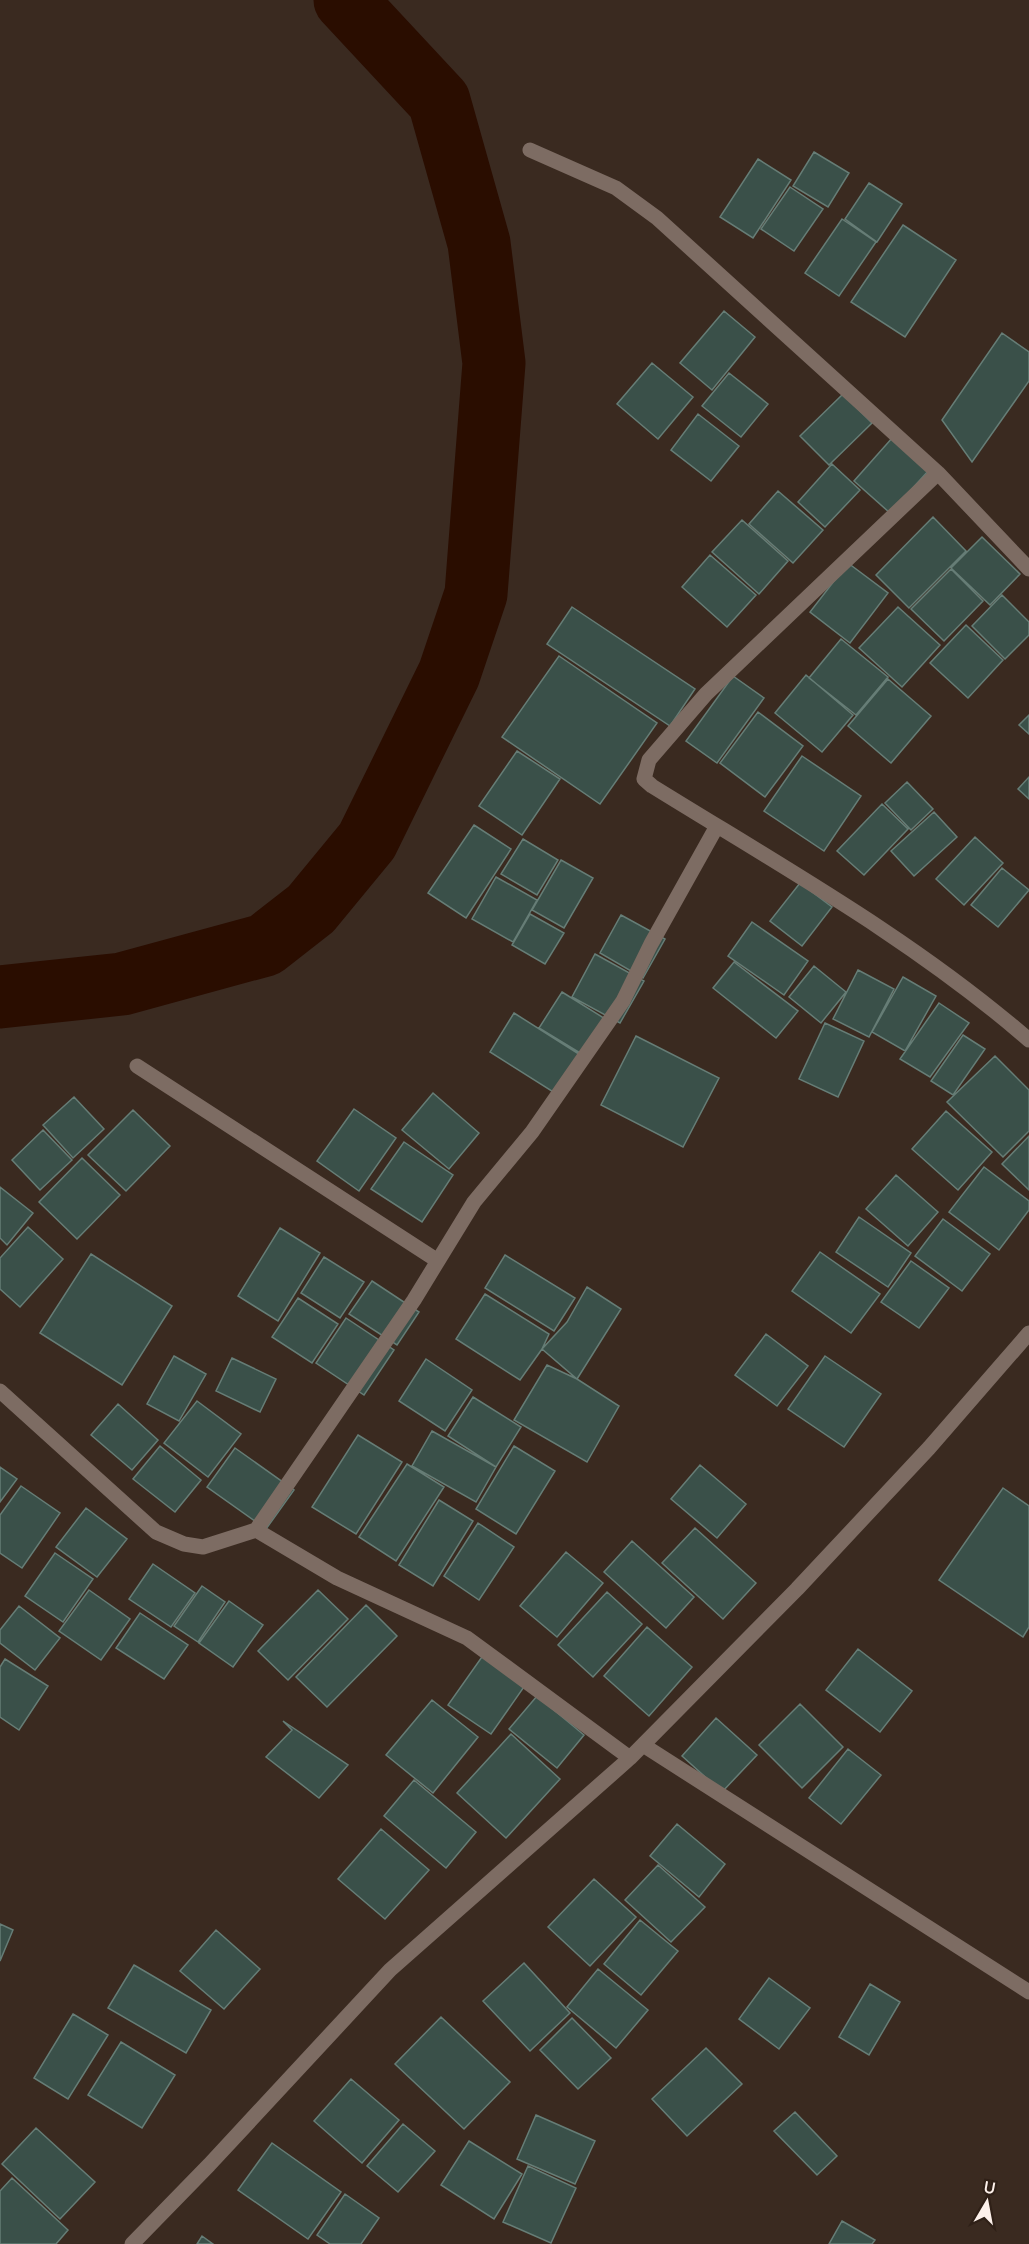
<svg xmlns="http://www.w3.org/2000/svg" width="1029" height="2244" viewBox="0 0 1029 2244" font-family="Manrope,sans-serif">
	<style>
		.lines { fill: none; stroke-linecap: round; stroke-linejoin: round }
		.river { stroke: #2a0d00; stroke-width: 63 }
		.building { fill: #3a5049; stroke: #667d76; stroke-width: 1.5 }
		.minor { stroke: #7d6c63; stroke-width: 15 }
	</style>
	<rect width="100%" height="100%" fill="#3a2a20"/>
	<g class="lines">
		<path class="river" d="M0,997L122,984L265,945L311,909L367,841L449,674L476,594L494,363L479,243L439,101L345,0"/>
	</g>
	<path class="building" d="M814,152L849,173L828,207L793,186Z
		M758,159L791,180L753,238L720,217Z
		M869,183L902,204L877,242L845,219Z
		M790,187L823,209L794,251L761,229Z
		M842,219L876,242L839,296L805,273Z
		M903,225L956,260L905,337L851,302Z
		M724,311L755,337L712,390L680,363Z
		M1002,333L1029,352V381L972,462L942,420Z
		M652,363L693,397L658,439L617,404Z
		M729,373L768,404L741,437L702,406Z
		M843,394L872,423L829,465L800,436Z
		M698,414L739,446L711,481L671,450Z
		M893,437L930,469L890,513L854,481Z
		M832,464L860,490L825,527L798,502Z
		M778,491L823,530L793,563L749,524Z
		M933,517L966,551L909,608L876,575Z
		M742,520L788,561L759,594L712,552Z
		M982,537L1020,574L990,605L951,568Z
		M710,555L756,595L727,627L682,587Z
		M848,563L888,593L850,643L810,612Z
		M951,569L983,601L944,641L911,609Z
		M1002,595L1029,622V635L1005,659L972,626Z
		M572,607L695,689L670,726L547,644Z
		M898,607L940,645L902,687L859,648Z
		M966,625L1003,660L968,698L930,663Z
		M841,639L888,677L856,715L809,678Z
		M559,656L657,723L600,804L502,737Z
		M806,675L853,715L822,752L775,713Z
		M733,676L764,698L717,763L686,741Z
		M888,679L931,716L891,763L848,726Z
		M758,712L803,746L765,797L720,763Z
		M1029,715V734L1019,725Z
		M517,751L560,779L522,835L479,806Z
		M802,756L861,796L824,851L764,811Z
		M1029,777V799L1018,789Z
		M907,782L933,809L911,830L885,803Z
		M882,804L908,829L864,875L837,851Z
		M934,812L957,837L914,876L891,851Z
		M474,825L511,849L466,918L428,893Z
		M975,837L1003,863L964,905L936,879Z
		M523,839L558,860L537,895L501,874Z
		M561,860L593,878L564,928L532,910Z
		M1002,868L1029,890L998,927L971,905Z
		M496,877L537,900L513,942L472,919Z
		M800,883L832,907L802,946L770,921Z
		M530,914L564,933L545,964L512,945Z
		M621,915L665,939L643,978L600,953Z
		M752,922L808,961L784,995L728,956Z
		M595,954L644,981L620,1023L572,997Z
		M734,962L798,1011L776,1038L713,988Z
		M814,966L846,992L821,1023L789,997Z
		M858,970L894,989L869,1037L833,1019Z
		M903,977L936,996L905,1051L872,1032Z
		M562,992L607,1020L585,1056L539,1028Z
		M939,1003L969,1023L930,1077L900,1059Z
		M514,1013L582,1056L558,1095L490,1052Z
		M825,1023L864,1041L838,1097L799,1079Z
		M963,1035L985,1049L953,1095L931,1081Z
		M636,1036L719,1078L683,1147L601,1105Z
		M995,1056L1029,1090V1131L1003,1157L947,1102Z
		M433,1093L479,1133L449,1169L402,1130Z
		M74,1097L104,1129L73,1158L43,1125Z
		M354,1109L396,1138L359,1191L317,1161Z
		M133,1110L170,1146L126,1191L88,1155Z
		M946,1111L992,1152L958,1190L912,1149Z
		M43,1130L72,1160L40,1190L12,1160Z
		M1029,1136V1190L1002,1164Z
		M404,1142L453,1175L422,1222L371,1189Z
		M82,1158L120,1195L77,1239L39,1202Z
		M984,1167L1029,1201V1210L999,1250L949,1212Z
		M896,1175L938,1212L908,1246L866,1209Z
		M0,1187L33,1213L7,1245L0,1238Z
		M859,1217L911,1253L888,1287L836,1252Z
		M943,1219L990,1254L962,1291L915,1256Z
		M28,1227L63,1259L20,1307L0,1289V1258Z
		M280,1228L320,1253L278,1321L238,1296Z
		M820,1252L880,1294L851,1333L792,1291Z
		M91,1254L172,1306L122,1385L40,1333Z
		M505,1255L575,1298L554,1331L485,1288Z
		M324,1257L364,1282L340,1318L301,1293Z
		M911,1261L949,1288L919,1328L881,1302Z
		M372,1281L419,1312L397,1345L349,1314Z
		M587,1287L621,1309L577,1379L542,1349L567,1322Z
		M485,1294L549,1334L542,1349L520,1380L456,1339Z
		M298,1298L338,1324L312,1363L272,1337Z
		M346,1318L394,1350L364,1395L316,1363Z
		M766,1334L808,1366L777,1406L735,1375Z
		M174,1356L206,1374L179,1421L147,1404Z
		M825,1356L881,1394L844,1447L788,1409Z
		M232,1358L276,1379L260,1412L216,1391Z
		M426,1359L472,1390L445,1431L399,1401Z
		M547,1365L577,1379L619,1406L587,1462L514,1420Z
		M473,1397L521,1427L496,1467L448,1436Z
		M197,1401L241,1434L208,1477L164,1443Z
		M118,1404L158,1440L132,1470L91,1435Z
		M432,1431L496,1467L476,1502L412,1466Z
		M358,1435L402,1462L356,1534L312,1507Z
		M160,1446L201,1480L175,1512L133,1479Z
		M514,1446L555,1471L516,1534L476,1509Z
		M235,1448L294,1490L266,1529L207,1487Z
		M407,1464L444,1487L396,1561L359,1537Z
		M700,1465L746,1504L717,1538L671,1499Z
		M0,1467L17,1479L0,1502Z
		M21,1486L60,1513L22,1568L0,1553V1515Z
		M1003,1488L1029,1506V1627L1023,1637L939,1580Z
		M439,1500L473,1521L433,1586L399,1565Z
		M86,1508L127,1539L97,1577L56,1547Z
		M478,1523L514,1547L479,1600L444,1576Z
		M695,1528L756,1583L723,1619L662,1563Z
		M632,1541L694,1597L666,1628L604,1572Z
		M566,1552L603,1583L557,1637L520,1606Z
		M55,1553L93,1579L63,1622L25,1596Z
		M153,1564L195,1593L171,1627L129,1599Z
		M202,1586L225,1602L198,1642L174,1626Z
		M89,1590L130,1619L101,1660L59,1631Z
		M318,1590L348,1619L288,1680L258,1651Z
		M607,1592L642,1624L593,1677L558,1645Z
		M229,1601L263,1625L233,1667L199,1643Z
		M366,1605L397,1636L327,1707L296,1677Z
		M19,1606L60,1638L35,1670L0,1643V1630Z
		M140,1613L188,1645L164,1679L116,1648Z
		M647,1627L692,1667L649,1716L604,1676Z
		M858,1649L912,1691L880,1732L826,1690Z
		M484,1654L526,1684L491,1734L448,1705Z
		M5,1659L48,1686L19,1730L0,1717V1667Z
		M537,1696L584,1735L557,1768L509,1729Z
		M432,1700L478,1737L433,1793L386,1755Z
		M800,1704L843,1747L802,1788L759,1745Z
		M716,1718L757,1755L722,1792L682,1756Z
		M283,1721L348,1765L319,1798L266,1757L292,1730Z
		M511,1734L560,1779L506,1838L457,1793Z
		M848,1749L881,1775L841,1824L809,1798Z
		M414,1780L476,1832L446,1868L384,1816Z
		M677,1824L725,1864L699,1897L650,1856Z
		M381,1829L429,1870L385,1919L338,1879Z
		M658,1865L705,1907L671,1942L625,1900Z
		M594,1879L636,1917L590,1966L548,1927Z
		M640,1920L678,1951L641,1995L604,1964Z
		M0,1924L13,1930L0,1961Z
		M216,1930L260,1969L224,2009L180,1971Z
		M524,1963L570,2013L530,2051L483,2001Z
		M134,1965L211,2010L186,2053L108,2008Z
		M598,1969L648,2010L616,2048L567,2007Z
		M769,1978L810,2008L779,2049L739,2019Z
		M870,1984L900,2002L869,2055L839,2037Z
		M73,2014L108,2035L68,2099L34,2078Z
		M441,2017L510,2082L464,2129L395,2064Z
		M572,2018L611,2058L578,2089L540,2050Z
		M121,2042L175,2075L142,2128L88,2095Z
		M706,2048L742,2084L687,2136L652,2099Z
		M351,2079L399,2120L362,2163L314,2121Z
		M795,2112L837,2156L817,2175L774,2131Z
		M536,2115L595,2141L575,2184L517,2159Z
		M403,2124L435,2151L398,2192L367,2166Z
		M36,2128L95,2182L60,2219L2,2164Z
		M469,2141L522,2174L494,2219L441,2185Z
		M272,2143L341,2192L308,2239L238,2190Z
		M528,2166L576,2188L551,2243L503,2222Z
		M12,2178L68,2230L56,2244H0V2191Z
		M345,2194L379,2218L361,2244H330L317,2235Z
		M842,2221L875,2240L872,2244H829Z
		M202,2236L213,2244H197Z"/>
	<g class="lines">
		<path class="minor" d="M530,150L616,188L657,218L938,473L1029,569
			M938,473L706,694L649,760L644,779L652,786C781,866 914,940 1029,1040
			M137,1066L438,1261
			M0,1391L156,1532L184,1544L203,1547L256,1530L414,1300L474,1202L532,1132L623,1001L651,944L717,826
			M256,1530L337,1578L467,1638L630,1758
			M643,1745L1029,1992
			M132,2244L209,2165L390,1970L630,1758L797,1589L929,1448L1029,1333"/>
	</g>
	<g transform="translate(987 2202) rotate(10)" stroke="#2f2017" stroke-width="4.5" paint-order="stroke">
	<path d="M0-4.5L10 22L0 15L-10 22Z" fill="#fdf1eb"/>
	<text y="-9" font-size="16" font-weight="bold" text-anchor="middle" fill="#fdf1eb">U</text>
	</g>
</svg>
